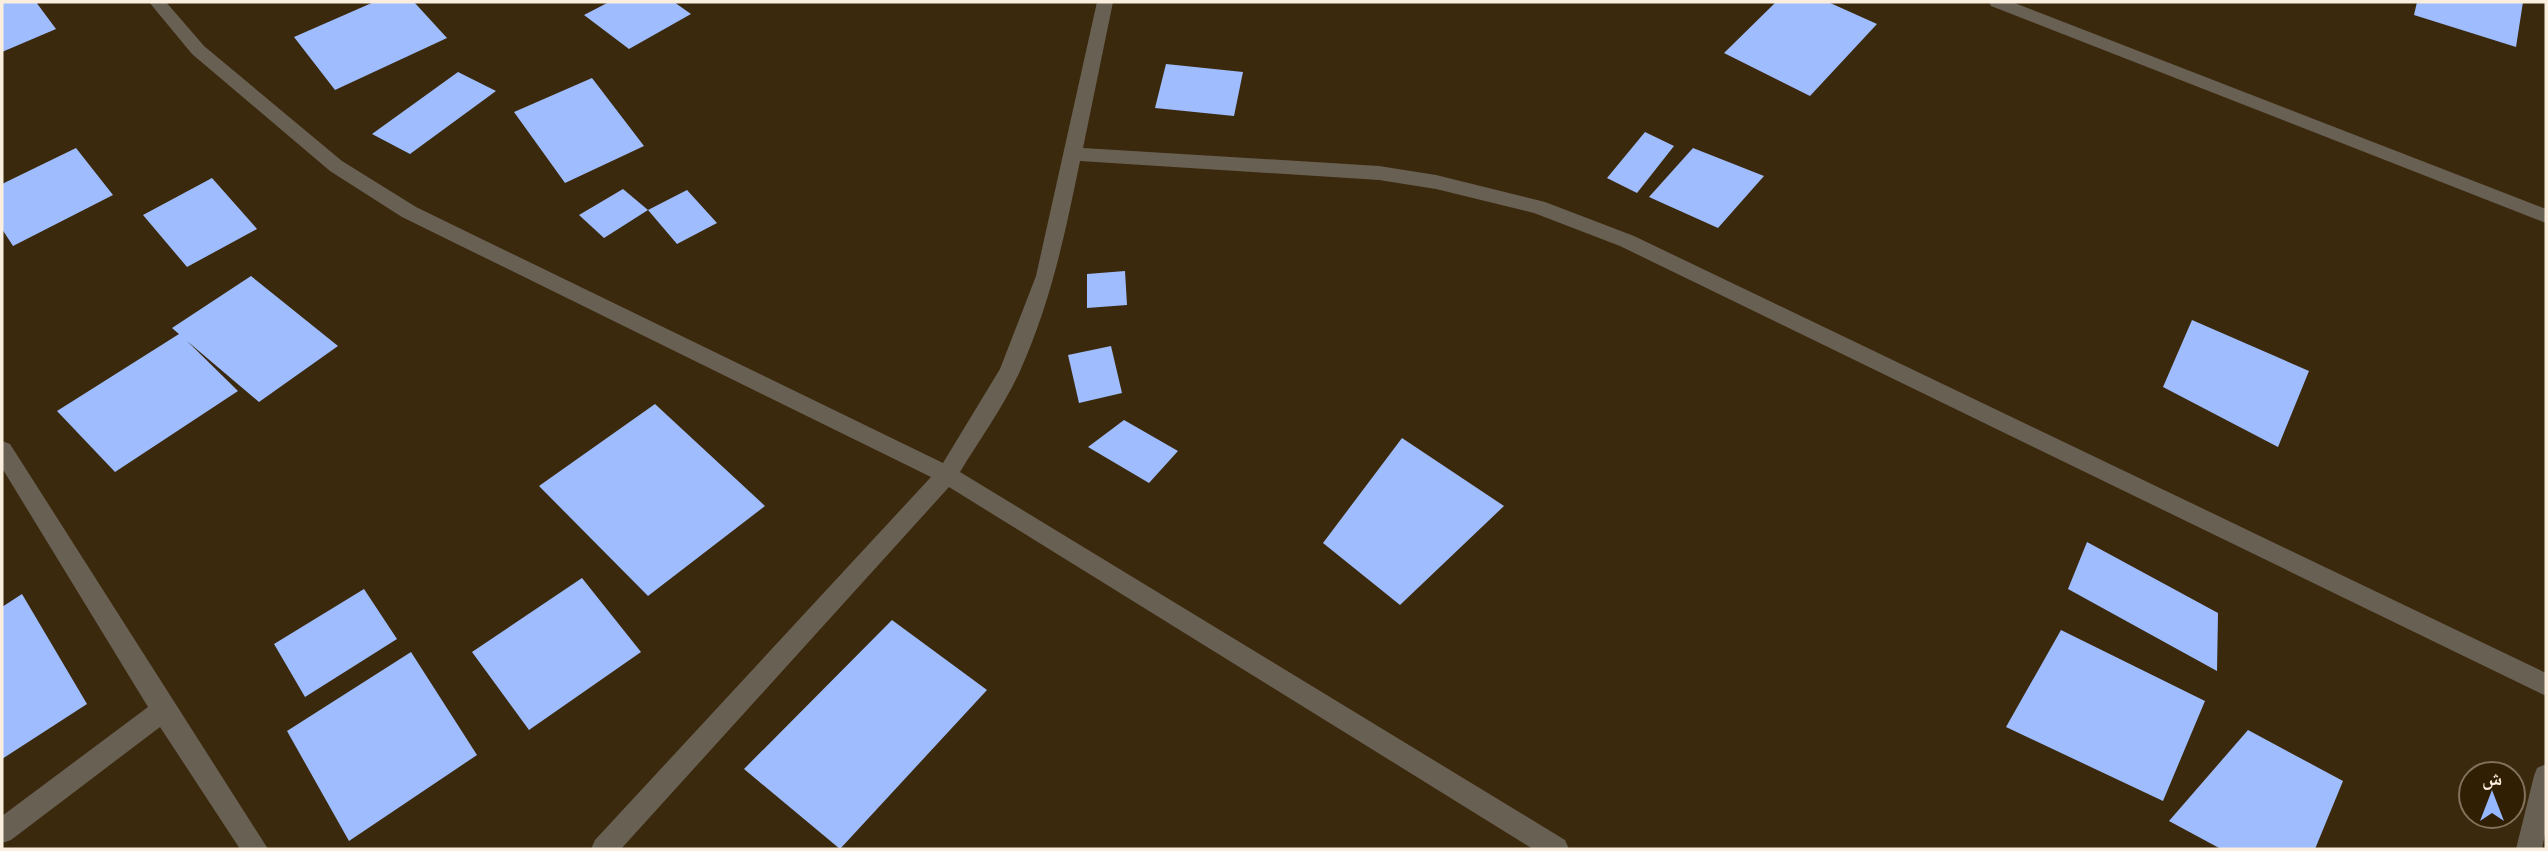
<svg xmlns="http://www.w3.org/2000/svg" width="2548" height="851" viewBox="0 0 2548 851" font-family="'Golos Text','Noto Naskh Arabic',sans-serif">
	<style>
		.building { fill: #9ebcfe }
		.lines { fill: none; stroke-linecap: round; stroke-linejoin: round }
		.minor { fill: #696054; fill-rule: evenodd }
	</style>
	<rect width="100%" height="100%" fill="#3b290d"/>
	<path class="building" d="M2,2H36L56,29L2,52Z
		M374,2H414L447,38L335,90L294,37Z
		M609,2H674L691,14L629,49L584,15Z
		M1776,2H1828L1877,24L1810,96L1724,53Z
		M2417,2H2523L2516,47L2414,15Z
		M1166,64L1243,72L1234,116L1155,108Z
		M458,72L496,91L410,154L372,134Z
		M592,78L644,146L565,183L514,112Z
		M1645,132L1674,146L1637,193L1607,178Z
		M76,148L113,195L13,246L2,229V184Z
		M1693,148L1764,176L1718,228L1649,197Z
		M212,178L257,229L187,267L143,215Z
		M623,189L648,210L604,238L579,215Z
		M687,190L717,223L677,244L648,210Z
		M1125,271L1127,305L1087,308V274Z
		M251,276L338,346L259,402L187,341L238,391L115,472L57,411L179,334L172,328Z
		M2192,320L2309,371L2278,447L2163,387Z
		M1111,346L1122,393L1079,403L1068,355Z
		M655,404L765,506L648,596L539,486Z
		M1124,420L1178,451L1149,483L1088,447Z
		M1402,438L1504,506L1400,605L1323,543Z
		M2087,542L2218,613L2217,671L2068,589Z
		M582,578L641,652L529,730L472,652Z
		M364,589L397,639L305,697L274,644Z
		M22,594L87,704L2,759V607Z
		M892,620L987,690L840,849L744,769Z
		M2061,630L2205,701L2163,801L2006,727Z
		M411,652L477,755L349,841L287,731Z
		M2248,730L2343,781L2315,849H2221L2169,821Z"/>
	<g class="lines">
		<path class="minor" d="M149,2H166L204,46L342,161L416,207L943,463L1000,369L1036,276L1097,2H1113L1083,148L1379,166L1436,175L1545,202L1634,236L2546,673V696L1620,246L1534,213L1436,189L1379,180L1080,161C1065,234 1051,302 1020,371C1004,406 980,439 960,472L1565,840L1569,849H1533L949,487L621,849H591L595,840L931,477L402,217L330,171L192,54Z
			M1989,2H2012L2546,209V223L1991,6Z
			M2,441L10,444L268,849H240L160,727L11,840L2,843V816L148,707L2,468Z
			M2546,764V829L2542,849H2516L2534,776L2537,768Z"/>
	</g>
	<rect width="2548" height="851" fill="none" stroke="#faeede" stroke-width="7"/>
	<g transform="translate(2492 795)"><circle r="33" fill="#311f03" stroke="#81725b" stroke-width="2"/>
	<path d="M0-5L12 26L0 18L-12 26Z" fill="#96b6fd"/>
	<text y="-10" font-size="19" font-weight="bold" text-anchor="middle" fill="#faeede">ش</text>
	</g>
</svg>
